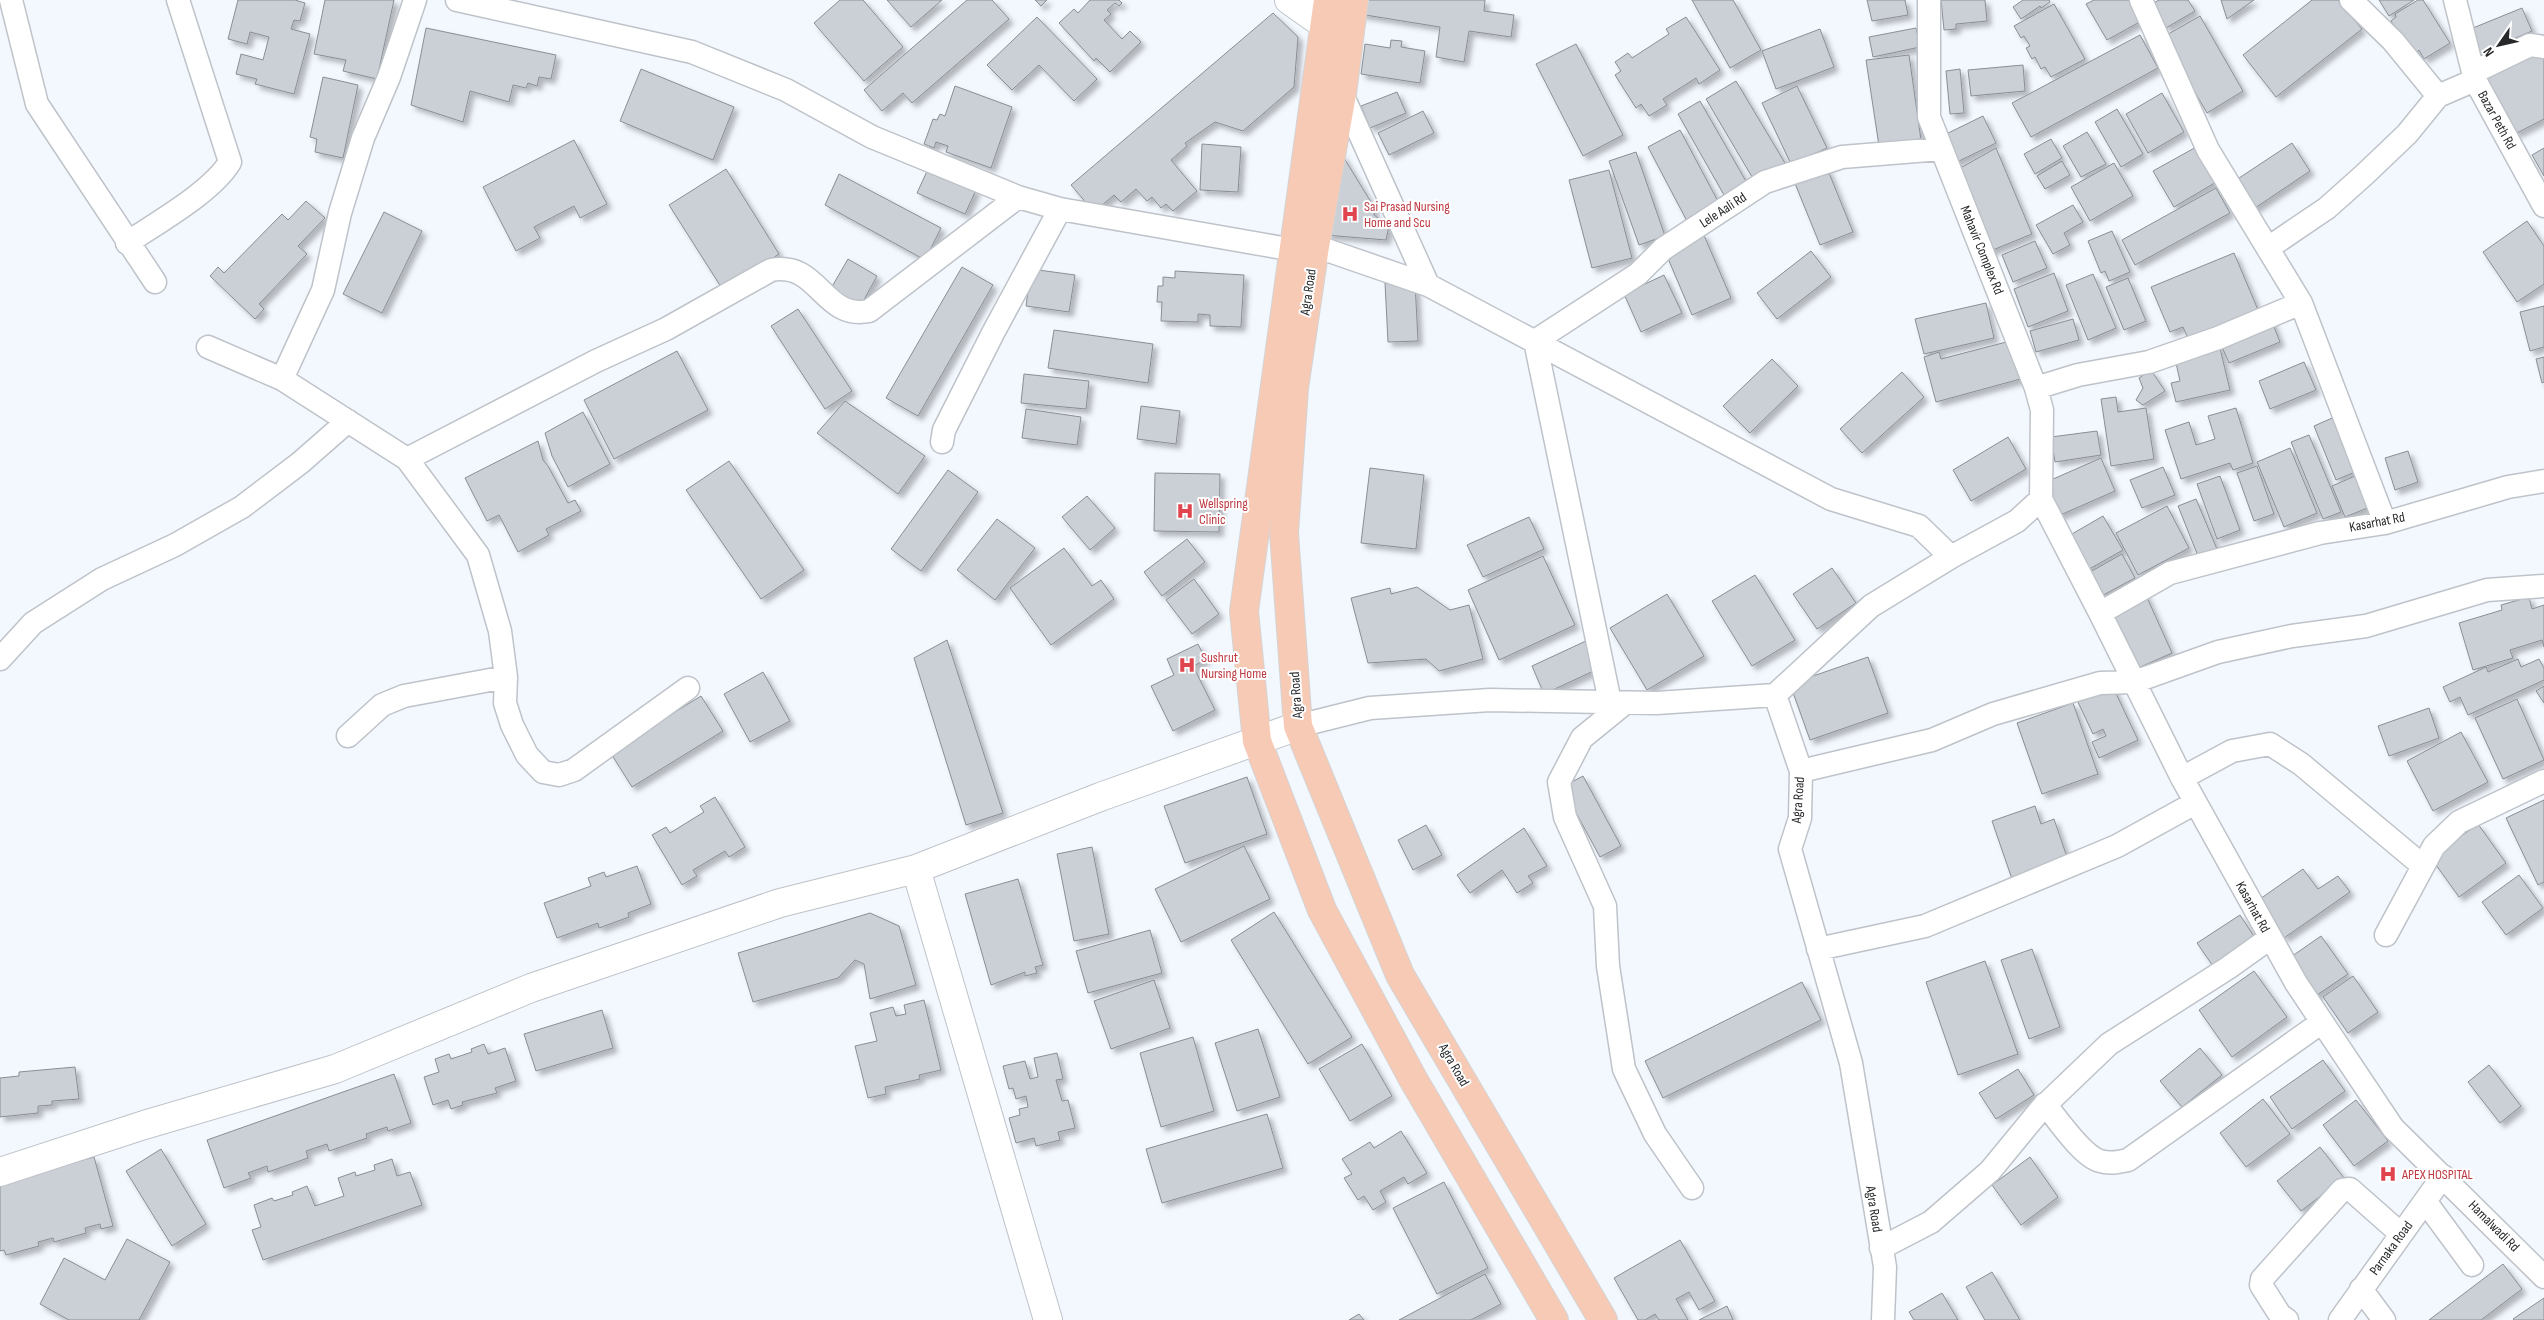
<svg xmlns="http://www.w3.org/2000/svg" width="2544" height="1320" viewBox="0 0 2544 1320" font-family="'Sofia Sans Condensed',sans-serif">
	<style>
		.building { fill: #cbd0d6; stroke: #898e94; filter: url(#shadow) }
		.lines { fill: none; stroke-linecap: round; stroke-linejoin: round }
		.street-casing { stroke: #bec3c9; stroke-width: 25 }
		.secondary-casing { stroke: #bec3c9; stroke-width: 30 }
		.primary-casing { stroke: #d4d4d4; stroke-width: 30 }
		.street { stroke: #fff; stroke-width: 22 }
		.secondary { stroke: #fff; stroke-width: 28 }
		.primary { stroke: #f7cab6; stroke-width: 28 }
		.labels { text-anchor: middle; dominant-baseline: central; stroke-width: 4; stroke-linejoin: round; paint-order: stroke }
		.street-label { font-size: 14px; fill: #26282a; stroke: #fff }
		.health-label { font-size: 14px; fill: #be3a42; stroke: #fff; text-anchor: start }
	</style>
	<defs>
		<filter id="shadow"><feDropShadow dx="4.5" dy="4.5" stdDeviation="2.5" flood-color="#0004"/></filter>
	</defs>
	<rect width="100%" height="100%" fill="#f3f8ff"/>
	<path class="building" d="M238,0H295L305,3L300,21L294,20L291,29L310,34L294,94L255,84L257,79L236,74L241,54L263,60L269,37L250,32L247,44L228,39Z
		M325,0H394L377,79L343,71L346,60L314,54Z
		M840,0H863L903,47L864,81L814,23Z
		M887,0H942L911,27Z
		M967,0H992L1009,19L912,103L903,93L882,111L864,90Z
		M1035,0H1047L1041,6Z
		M1119,0L1122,3L1119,6L1115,3L1107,10L1111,14L1104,20L1122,39L1130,31L1141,42L1110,72L1096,58L1094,61L1059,23L1074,9L1078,13L1090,0Z
		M1361,0H1485L1484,11L1514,15L1511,37L1469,31L1464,62L1436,57L1440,27L1359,14Z
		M1692,0H1733L1761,50L1730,68Z
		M1867,0H1905L1908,15L1872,21Z
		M1941,0H1985L1987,21L1956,24V29L1944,30Z
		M2023,0H2049L2050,2L2041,8L2040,6L2021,19L2013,7Z
		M2094,0H2135L2145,19L2107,40L2086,4Z
		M2159,0H2188L2195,11L2166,28L2152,4Z
		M2221,0H2254L2227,19Z
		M2312,0H2338L2362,29L2276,97L2243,55Z
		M2379,0H2414L2389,16Z
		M2418,0H2423L2450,43L2424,59L2419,50L2416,53L2409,43L2406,44L2391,21L2396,17L2395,14Z
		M2054,4L2085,59L2051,77L2045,67L2041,69L2035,57L2032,59L2026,48L2030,46L2024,36L2021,38L2014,26Z
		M2522,8L2532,31L2478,54L2468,30Z
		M1273,13L1298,37L1294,87L1243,131L1215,122L1185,143L1187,146L1171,160L1197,191L1173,211L1166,204L1161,208L1152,197L1147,201L1136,189L1121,202L1114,195L1094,212L1071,185Z
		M2200,16L2243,91L2207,113L2163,37Z
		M1037,17L1097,79L1074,101L1039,65L1012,90L987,65Z
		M1686,17L1720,70L1699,84L1696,78L1663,99L1667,105L1649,116L1641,104L1636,108L1615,75L1621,71L1615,62L1628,53L1632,58L1669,34L1666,29Z
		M426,28L556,55L551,79L539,77L537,86L528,83L526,88L513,85L509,102L470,91L463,122L411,105Z
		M1916,28L1920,47L1873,57L1869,37Z
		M1820,29L1834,67L1776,89L1762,51Z
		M2140,35L2158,68L2031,137L2012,103Z
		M1391,40L1402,41L1401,47L1425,51L1420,83L1361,74L1365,44L1390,48Z
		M1576,44L1623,135L1583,156L1536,64Z
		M2538,48L2544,59V119L2515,134L2485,75Z
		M1909,55L1921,140L1879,146L1866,60Z
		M2023,65L2025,91L1971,96L1968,70Z
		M641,69L734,107L713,160L620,121Z
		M1960,69L1964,113L1950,114L1946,71Z
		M323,77L358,85L343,158L315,152L317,139L310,137Z
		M1736,81L1785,163L1755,182L1706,99Z
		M955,86L1012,107L991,168L946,152L948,146L936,142L934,148L924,144L933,119L937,120L940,114L945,116Z
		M1797,86L1827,148L1791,164L1762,103Z
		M1397,92L1406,113L1370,128L1361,106Z
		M2162,93L2184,132L2148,153L2126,114Z
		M1700,101L1747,183L1724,195L1678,114Z
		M2117,109L2143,154L2121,167L2095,122Z
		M1423,111L1434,133L1389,155L1378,133Z
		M1983,116L1996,143L1955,163L1942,136Z
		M1680,130L1720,205L1688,223L1648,147Z
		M2087,132L2106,164L2081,177L2063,146Z
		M2051,139L2062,158L2035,174L2024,154Z
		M574,140L607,204L580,218L574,206L534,227L540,238L516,251L483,187Z
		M2292,143L2310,171L2252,210L2233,182Z
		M1202,144L1241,147L1238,192L1200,190Z
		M2198,146L2218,181L2174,207L2153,171Z
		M1996,148L2032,234L1988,252L1955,171Z
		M2544,148V176L2532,155Z
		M1636,152L1665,236L1639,245L1609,161Z
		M1341,153L1374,207V215L1389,226L1386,240L1325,235Z
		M2062,161L2070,175L2045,189L2037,176Z
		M2114,163L2133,196L2090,221L2071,187Z
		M1827,168L1853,232L1820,245L1794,181Z
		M726,169L779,254L723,290L669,205Z
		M928,169L976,190L965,214L917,193Z
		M1609,170L1632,258L1592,268L1569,180Z
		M839,174L941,228L925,260L825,205Z
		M2216,188L2230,213L2135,265L2122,240Z
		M306,201L325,218L298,246L307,254L259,304L264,309L255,319L210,276L218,267L224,273L282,214L288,220Z
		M2073,205L2083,222L2064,233L2070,245L2053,254L2036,225Z
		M384,212L422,231L382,313L343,294Z
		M2527,221L2544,246V284L2517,302L2483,252Z
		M2112,231L2130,272L2109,281L2105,271L2101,273L2088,241Z
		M1703,233L1731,298L1692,315L1664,249Z
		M2035,241L2047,268L2013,282L2002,255Z
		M1811,251L1831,277L1777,319L1757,293Z
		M2234,253L2261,317L2191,345L2183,327L2170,332L2151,287Z
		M848,259L877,276L860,307L830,290Z
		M962,267L993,285L918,416L886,398Z
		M1031,269L1075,275L1069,312L1026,306Z
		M1175,271L1244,275L1241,327L1210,326V315L1198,314V322L1161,321L1162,302H1157L1158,286H1163V277L1175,278Z
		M2054,273L2068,311L2028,327L2014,289Z
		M2093,274L2116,328L2088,340L2066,285Z
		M1664,275L1682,313L1641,332L1624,294Z
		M2128,278L2146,321L2124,330L2106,287Z
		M1415,282L1418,341L1388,342L1385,283Z
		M1986,303L1994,338L1924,354L1915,319Z
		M2544,306V347L2530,351L2520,312Z
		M798,309L852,391L825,409L771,326Z
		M2073,319L2079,340L2036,352L2030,331Z
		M2271,319L2280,342L2229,363L2219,340Z
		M1054,330L1153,344L1148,383L1048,368Z
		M2014,340L2024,378L1936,402L1924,357L1939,352L1941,359Z
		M2219,344L2230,390L2176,402L2171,383L2180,381L2174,354Z
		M677,351L708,410L614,459L584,400Z
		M2544,357V382L2542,383L2536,359Z
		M1772,359L1798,386L1750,433L1723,406Z
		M2304,362L2316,390L2270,409L2259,381Z
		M2151,370L2165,391L2143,405L2136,400L2143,388L2139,378Z
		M1902,372L1924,397L1862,453L1840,429Z
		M1024,374L1089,381L1086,409L1021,403Z
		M2116,397L2118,412L2146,408L2154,459L2111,466L2101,399Z
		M845,401L925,456L898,494L817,433Z
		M1141,406L1180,411L1176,444L1137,439Z
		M2236,408L2253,463L2233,470L2230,463L2181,479L2165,430L2189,422L2196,445L2215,439L2208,416Z
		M1026,409L1081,417L1077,445L1022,438Z
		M583,412L610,464L568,487L552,456L545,433Z
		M2339,415L2362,469L2336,480L2314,426Z
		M2097,431L2101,455L2055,462L2051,437Z
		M2309,435L2341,512L2323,519L2291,442Z
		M2008,437L2026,469L1971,501L1953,470Z
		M538,441L543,460L548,466L568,503L575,500L581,511L546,529L549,535L518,552L499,515L487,521L465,478Z
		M2290,448L2317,513L2284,527L2257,462Z
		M2408,451L2418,482L2395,490L2385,458Z
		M2101,458L2115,491L2058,516L2044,483Z
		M729,461L804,570L761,599L686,490Z
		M2257,466L2274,514L2254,521L2237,473Z
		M2163,467L2175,495L2142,508L2130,480Z
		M1370,468L1424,475L1416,549L1361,543Z
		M948,470L978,492L921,571L891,549Z
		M1155,473L1220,474L1219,532L1154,531Z
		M2362,473L2375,505L2345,517L2332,486Z
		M2220,476L2240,530L2217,539L2197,484Z
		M1087,496L1115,528L1090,550L1062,517Z
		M2196,499L2217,549L2198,556L2178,506Z
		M2167,506L2189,548L2138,575L2116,533Z
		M2103,516L2123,550L2084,572L2065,538Z
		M1529,517L1544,549L1483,577L1467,545Z
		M997,519L1035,548L995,600L957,570Z
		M1187,539L1205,562L1162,596L1144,572Z
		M1064,548L1092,586L1101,580L1114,599L1051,645L1010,588Z
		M2122,554L2135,578L2096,599L2083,576Z
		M1543,556L1575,625L1499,660L1468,590Z
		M1832,568L1856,603L1817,629L1793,594Z
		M1755,575L1795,640L1752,666L1712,601Z
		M1194,579L1219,614L1192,634L1166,600Z
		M1417,587L1450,610L1469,605L1483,659L1439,671L1426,659L1368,663L1351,598L1390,588L1391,594Z
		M2145,593L2172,653L2136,669L2109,609Z
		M1667,594L1704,656L1647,690L1610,628Z
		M2529,597L2532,609L2544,605V647L2542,640L2510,650L2513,658L2473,670L2459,623L2502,610L2501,605Z
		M947,640L1003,813L966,825L914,658Z
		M1588,640L1600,668L1544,694L1532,666Z
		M1198,644L1206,660L1193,666L1215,710L1173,731L1151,686L1174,675L1167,659Z
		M1868,657L1888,713L1810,740L1790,684Z
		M2518,659L2521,667L2539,659L2544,668V680L2468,715L2460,697L2450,702L2443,687L2486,667L2488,672Z
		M763,672L790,721L750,742L724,694Z
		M2544,686V703L2536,691Z
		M2113,687L2138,740L2099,758L2092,742L2106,736L2103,729L2093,734L2077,700L2091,694L2092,697Z
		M701,696L723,731L632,787L610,752Z
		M2517,699L2544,760L2503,779L2475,718Z
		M2073,703L2098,774L2042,794L2017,723Z
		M2429,708L2439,738L2389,756L2378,726Z
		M2461,732L2488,782L2433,811L2407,761Z
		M1583,776L1621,846L1600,857L1562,787Z
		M1247,777L1267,834L1185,863L1164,806Z
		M715,797L745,847L729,857L725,851L693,870L697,876L682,885L652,835L666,827L670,833L704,812L700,806Z
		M2544,800V882L2538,885L2506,818Z
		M2035,806L2041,824L2054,819L2068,860L2012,879L1992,821Z
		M2478,824L2506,863L2459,897L2431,858Z
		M1426,825L1442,855L1413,870L1398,840Z
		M1524,828L1547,866L1528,876L1533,883L1517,893L1502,870L1470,893L1457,875Z
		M1244,846L1270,899L1181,942L1155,889Z
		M1092,847L1109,934L1074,941L1057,854Z
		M637,866L651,904L628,913L629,917L599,928L598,923L557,938L544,903L591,886L588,878L604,872L606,877Z
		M2303,869L2318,889L2338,876L2350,892L2284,938L2257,901Z
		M2519,875L2543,908L2506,935L2482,902Z
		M1018,879L1043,965L1035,967L1037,973L1025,976V972L991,985L965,894Z
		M1274,912L1352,1037L1308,1064L1231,940Z
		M870,913L899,926L916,985L870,999L864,964L855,960L838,978L753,1002L738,953Z
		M2240,915L2257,941L2215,969L2197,943Z
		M1150,930L1162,973L1088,993L1076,951Z
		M2321,936L2348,974L2314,997L2288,959Z
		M2032,949L2060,1027L2029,1039L2001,960Z
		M1985,961L2018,1054L1958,1075L1926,982Z
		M2254,971L2287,1017L2232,1057L2199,1010Z
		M2353,976L2378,1012L2348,1033L2323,997Z
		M1154,980L1170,1028L1111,1049L1094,1001Z
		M1802,982L1821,1020L1663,1098L1645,1061Z
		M924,1000L941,1070L919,1075L920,1079L885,1087L886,1094L868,1098L855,1046L877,1041L870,1013L893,1007L896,1016L906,1014L904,1005Z
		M602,1010L613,1048L536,1071L524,1034Z
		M1258,1029L1280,1097L1237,1111L1215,1043Z
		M1193,1037L1214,1111L1161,1127L1140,1053Z
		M484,1044L488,1054L505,1048L516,1081L495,1088L497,1093L462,1102L463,1105L451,1109L448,1100L433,1105L424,1077L439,1072L435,1059L449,1054L451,1059L472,1052L471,1049Z
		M1362,1044L1392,1096L1350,1121L1319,1069Z
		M2200,1048L2222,1075L2182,1107L2160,1081Z
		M1057,1053L1063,1079L1056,1080L1062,1101L1068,1100L1075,1128L1058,1132L1060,1140L1036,1146L1034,1138L1016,1143L1009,1118L1020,1115L1019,1109L1028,1107L1026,1096L1016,1099L1013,1088L1009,1089L1003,1066L1025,1061L1030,1079L1038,1077L1034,1058Z
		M2323,1060L2345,1091L2292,1129L2270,1097Z
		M2489,1065L2521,1106L2500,1123L2468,1082Z
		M75,1067L79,1099L52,1101V1105L38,1106V1113L0,1117V1078L19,1076V1072Z
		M2018,1069L2034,1095L1996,1119L1979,1093Z
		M394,1074L411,1123L388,1131L387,1127L366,1134L367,1138L329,1151L327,1144L306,1151L308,1158L268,1172L267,1166L248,1173L251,1178L224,1188L207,1140Z
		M2263,1099L2290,1134L2246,1167L2220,1133Z
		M2356,1100L2388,1141L2354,1166L2323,1125Z
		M1267,1114L1283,1168L1162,1203L1146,1149Z
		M1401,1131L1427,1173L1408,1184L1404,1177L1380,1191L1386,1202L1373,1210L1364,1196L1358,1200L1344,1178L1352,1174L1342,1159L1370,1142L1374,1148Z
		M2320,1147L2344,1178L2301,1211L2277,1181Z
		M161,1149L206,1224L172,1246L126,1171Z
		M94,1157L113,1226L101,1229L100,1224L85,1228L86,1233L54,1242L53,1238L38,1242L39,1246L6,1255L4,1250L0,1251V1182Z
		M2030,1157L2058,1197L2021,1225L1992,1185Z
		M392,1159L397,1176L410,1172L422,1205L263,1260L252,1230L261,1227L254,1205L272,1198L274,1201L293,1195L292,1192L307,1186L315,1206L344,1196L338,1178L355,1172L356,1176L375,1170L374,1165Z
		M1444,1182L1488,1268L1437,1294L1393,1208Z
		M127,1239L170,1262L139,1320H69L40,1304L64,1258L105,1280Z
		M1680,1240L1715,1301L1699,1310L1689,1292L1676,1299L1688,1320H1659L1655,1314L1645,1320H1638L1614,1278Z
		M2503,1264L2522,1289L2481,1320H2429Z
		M1992,1272L2020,1320H1985L1966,1287Z
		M1485,1274L1501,1304L1471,1320H1399Z
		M1942,1293L1958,1320H1914L1909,1312Z
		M2544,1298V1320H2514L2513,1319Z
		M1727,1306L1733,1320H1699Z
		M1359,1314L1364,1320H1349Z"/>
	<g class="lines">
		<g class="street-casing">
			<path id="street" d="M11,0L37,104L155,282
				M457,0L692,52L786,90L872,137L1018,197L1060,209L1294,250
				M1929,0V117L2036,388L2042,410L2041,499L2100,613L2182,778L2296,983L2393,1128L2544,1277
				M2141,0L2208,150L2301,303L2385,523
				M2351,0L2393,41L2438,96
				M2455,0L2475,80L2544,206
				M2474,72L2530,45L2544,47
				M1342,94L1428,285
				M127,243C158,222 212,192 230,162L178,0
				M1315,246L1428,285L1831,499L1919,526L1951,557
				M2268,248L2327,208L2364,175L2407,134L2438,96L2475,80
				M208,347L282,379L407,459L478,555L500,631L506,677L505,703L512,725L527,755L543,772L559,775L574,770L688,688
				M282,379L323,290L340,213L363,138L389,77L415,0
				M2036,388L2078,375L2149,362L2218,338L2301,303
				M942,442L944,430L993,333L1060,209
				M407,459L596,361L666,329L771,270C820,261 822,320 869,311L1018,197
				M2100,613L2170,573L2320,533L2385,523L2508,487L2544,481
				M0,659L33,623L102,579L175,545L242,507L300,463L348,421
				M1775,695L1801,771L1800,818L1790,849L1851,1063L1885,1267L1883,1320
				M1775,695L1871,606L1951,557L2017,521L2041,499
				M1610,702L1535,341L1638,274L1663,249L1765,182L1842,157L1941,149
				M1625,703L1582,738L1559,782L1565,817L1605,906L1608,966L1624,1069L1655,1134L1692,1188
				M1298,726L1370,708L1490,700L1657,703L1775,695
				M348,736L382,705L404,696L506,677
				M1801,771L1932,740L1993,714L2100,683L2134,682L2218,652L2292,636L2366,626L2487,590L2544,586
				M2182,778L2232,751L2270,744L2301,764L2423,866
				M2386,935L2434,846L2459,822L2544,781
				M1818,949L1925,926L2117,846L2195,803
				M2045,1104C2058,1120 2082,1156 2100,1161C2110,1164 2118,1162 2128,1160L2322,1022
				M2425,1201L2472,1265
				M1881,1248L1931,1222L1990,1171L2041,1109L2109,1044L2228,968L2270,938
				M2361,1289L2384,1320
				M2287,1320L2280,1315L2261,1285L2262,1279L2342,1190L2350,1189L2401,1234
				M2340,1320L2443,1176"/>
		</g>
		<g class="secondary-casing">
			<path id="secondary" d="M1289,0L1343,38
				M916,869L1048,1320
				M0,1172L144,1125L335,1069L531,988L780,903L916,869L1100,797L1298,726"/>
		</g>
		<g class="primary-casing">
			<path id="primary" d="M1328,0L1244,611L1257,741L1322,910L1413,1079L1554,1320
				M1354,0L1342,94L1315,246L1294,388L1284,533L1298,726L1400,975L1603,1320"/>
		</g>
		<use href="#street" class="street"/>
		<use href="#secondary" class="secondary"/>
		<use href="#primary" class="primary"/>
	</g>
	<defs>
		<g id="hospital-bare" transform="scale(1.35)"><path d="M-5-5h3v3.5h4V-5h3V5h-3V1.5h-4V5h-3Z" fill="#e0444e" stroke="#fff" stroke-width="2.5" paint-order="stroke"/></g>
	</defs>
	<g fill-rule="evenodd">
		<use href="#hospital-bare" x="1350" y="214"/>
		<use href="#hospital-bare" x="1185" y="511"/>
		<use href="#hospital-bare" x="1187" y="665"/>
		<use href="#hospital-bare" x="2388" y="1174"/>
	</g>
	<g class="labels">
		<g class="street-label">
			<text transform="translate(2497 120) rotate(61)">Bazar Peth Rd</text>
			<text transform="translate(1723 210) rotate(-33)">Lele Aali Rd</text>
			<text transform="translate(1982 250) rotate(68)">Mahavir Complex Rd</text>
			<text transform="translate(1308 292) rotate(-82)">Agra Road</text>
			<text transform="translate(2377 522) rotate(-11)">Kasarhat Rd</text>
			<text transform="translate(1296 695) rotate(-94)">Agra Road</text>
			<text transform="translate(1798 800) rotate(-86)">Agra Road</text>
			<text transform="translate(2253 907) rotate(61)">Kasarhat Rd</text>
			<text transform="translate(1454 1065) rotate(60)">Agra Road</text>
			<text transform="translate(1874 1209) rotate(81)">Agra Road</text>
			<text transform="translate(2494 1226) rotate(45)">Hamalwadi Rd</text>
			<text transform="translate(2391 1248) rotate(-54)">Parnaka Road</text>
		</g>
		<g class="health-label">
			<text x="1364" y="206">Sai Prasad Nursing<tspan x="1364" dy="16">Home and Scu</tspan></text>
			<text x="1199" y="503">Wellspring<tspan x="1199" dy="16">Clinic</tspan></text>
			<text x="1201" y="657">Sushrut<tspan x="1201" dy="16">Nursing Home</tspan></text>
			<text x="2402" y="1174">APEX HOSPITAL</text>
		</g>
	</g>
	<g transform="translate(2499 45) rotate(236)" stroke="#ffffff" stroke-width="4" paint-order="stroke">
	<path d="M0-4L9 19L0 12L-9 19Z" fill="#26282a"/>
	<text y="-8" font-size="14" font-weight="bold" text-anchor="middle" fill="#26282a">N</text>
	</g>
</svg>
